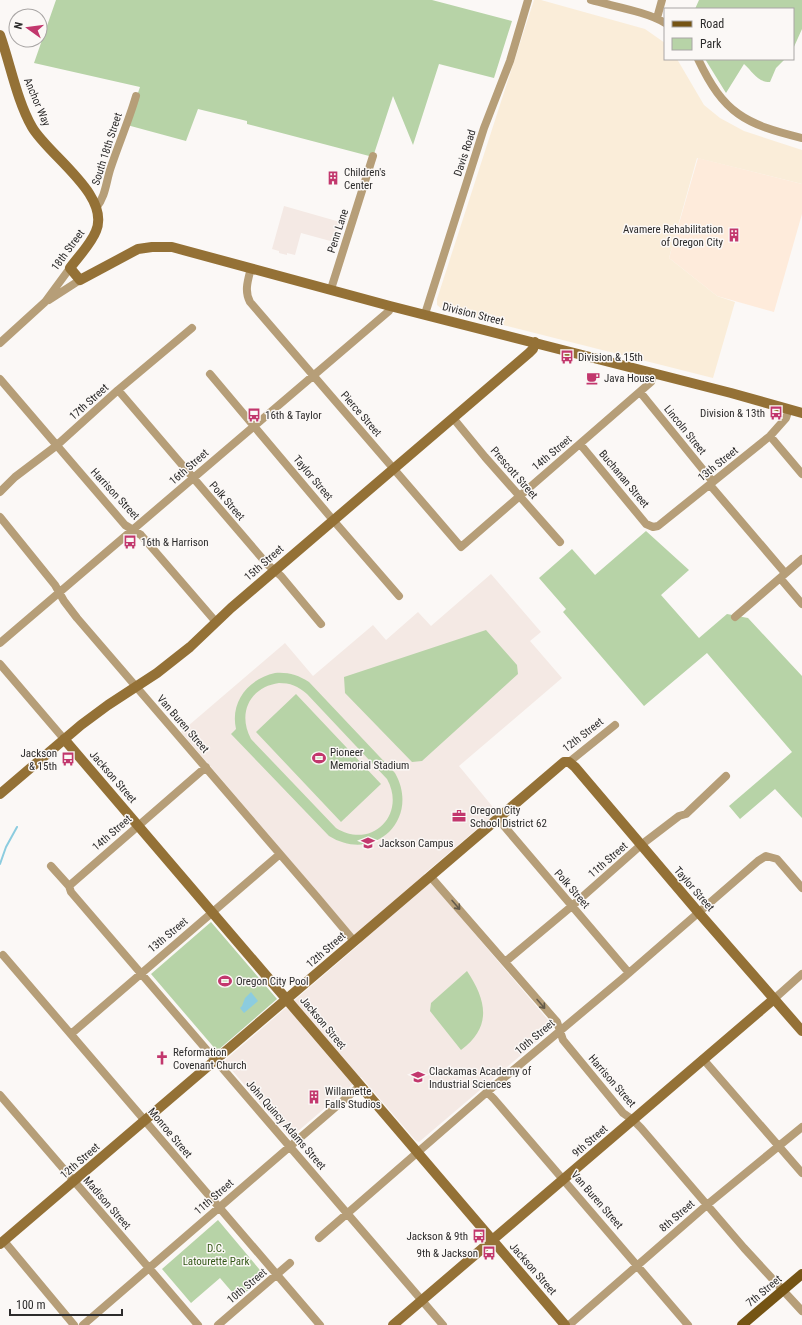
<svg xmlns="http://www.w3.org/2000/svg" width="802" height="1325" viewBox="0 0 802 1325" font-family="'Roboto Condensed',sans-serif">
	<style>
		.commercial { fill: #feebdb }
		.built { fill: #f4e9e4 }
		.medical { fill: #faedd9 }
		.green { fill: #b7d3a7; fill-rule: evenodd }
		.water { fill: #8cccdf }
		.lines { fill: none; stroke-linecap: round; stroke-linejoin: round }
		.stream { stroke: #8cccdf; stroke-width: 2 }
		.street { stroke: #b69e78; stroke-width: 8 }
		.secondary { stroke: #947136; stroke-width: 10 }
		.primary { stroke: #755414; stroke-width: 10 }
		.oneway { stroke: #645a4a }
		.labels { text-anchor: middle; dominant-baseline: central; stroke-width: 3; stroke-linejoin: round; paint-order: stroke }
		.street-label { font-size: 11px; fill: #2d2c2c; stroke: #fbf8f6 }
		.poi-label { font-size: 11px; fill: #2d2c2c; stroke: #fbf8f6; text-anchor: start }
		.park-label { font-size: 11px; fill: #345818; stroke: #fbf8f6 }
	</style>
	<rect width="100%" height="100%" fill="#fbf8f6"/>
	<path class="commercial" d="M698,158L802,184V214L774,312L717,296L669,258Z"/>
	<path class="built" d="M284,206L340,222L334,242L301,233L295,255L287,253V255L279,253V251L272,249Z
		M491,574L541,632L530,641L562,678L459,766L497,812L424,874L554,1027L419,1142L416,1141L361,1077L290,1138L224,1061L361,943L181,732L285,643L313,676L373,625L386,640L418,612L431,626Z"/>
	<path class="medical" d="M534,0H541L645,29L665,43V59H677L704,105L720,118L744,131L802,150V184L697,158L669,258L717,296L735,302L713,378L443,310L437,305V299Z"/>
	<path class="green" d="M56,0H432L512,21L494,78L439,64L413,145L393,96L373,157L247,124V121L198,109L186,141L127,125L140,87L34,63Z
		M699,0H802V29L793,49V9H695Z
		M705,59H785L776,68L770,82C757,82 753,72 744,64L726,93Z
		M646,531L689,570L661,595L699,638L727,614L748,618L802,676V818L775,789L740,819L729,806L792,752L707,653L644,706L563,612L566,609L539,578L572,549L595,575Z
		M486,630L517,665L518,674L422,761L412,762L345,693L344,677Z
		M275,673C288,672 298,675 309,682L395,773C421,819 374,864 329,836L231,734L236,729C230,702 248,679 275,673ZM279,683C290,683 298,686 307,694L387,779C407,815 371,850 336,828L251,739C237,713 250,687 279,683Z
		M296,694L381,784L341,822L256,732Z
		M211,922L277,999L217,1051L151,974Z
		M467,971C487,1001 492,1027 461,1050L430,1011L431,1003Z
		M218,1220L265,1276L238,1299L220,1278L191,1303L162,1269Z"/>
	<path class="water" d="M251,992L258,1001L244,1013L240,1008L242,1006L245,998Z"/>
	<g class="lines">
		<path class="stream" d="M0,864L6,847L17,827"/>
		<path class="street" d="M591,0C612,6 648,12 665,23
			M657,18L662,0
			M698,59C724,114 745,124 802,138
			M96,208C106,196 106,181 111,167C119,143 129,120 136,96
			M251,268C248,280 244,291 250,302L461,547L651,382L654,373
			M331,289L373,156
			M49,300L80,280
			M425,314L484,128L510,61L528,0
			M0,343L45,302L70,268
			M210,374L333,520L399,596
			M0,379L125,525L141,535L216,622
			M118,390L267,564L281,576L321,624
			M640,392L713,482
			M453,418L485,457L560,542
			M770,436L802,474
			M580,444L646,524L653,527L658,526L770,436L786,418L789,409
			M710,485L785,573
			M0,492L15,477L56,446L118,390L192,328
			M0,517L55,585L64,601L77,618L317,897L354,941
			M780,578L802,604
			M735,617L802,559
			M0,643L389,311L390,306
			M0,664L64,739
			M569,762L615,725
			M498,819L629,973
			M51,866L69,886L71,892L443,1325
			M430,876L557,1022L563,1040L623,1113L633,1120L641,1128L744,1248L802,1311
			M69,886L206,767
			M3,955L320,1325
			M505,962L572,906L641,845L679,816L686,814L726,776
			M774,999L802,974
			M71,1034L280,854
			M703,1059L802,1173
			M487,1092L494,1099L688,1325
			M0,1095L198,1325
			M319,1238L487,1092L622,979L758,861L766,856L777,859L802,888
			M4,1241L74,1325
			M83,1325L360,1086
			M218,1325L290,1263
			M569,1325L708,1204L802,1127"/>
		<path class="secondary" d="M0,35C10,63 17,101 32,127C48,155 111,195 96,231C91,244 78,257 70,268L80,280L138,249L152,247H172L390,306L731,393L802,413
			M64,739L565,1325
			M0,794L81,725L108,705L157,673L190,647L231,608L529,353L533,349L535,342
			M0,1244L564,762H569L575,767L699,913L802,1031
			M393,1325L774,999"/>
		<path class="primary" d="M742,1325L802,1274"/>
	</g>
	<defs><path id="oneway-shaft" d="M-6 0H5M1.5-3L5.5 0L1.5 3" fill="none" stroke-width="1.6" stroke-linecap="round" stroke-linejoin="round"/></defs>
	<g class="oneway">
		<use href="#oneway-shaft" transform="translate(456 905) rotate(49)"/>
		<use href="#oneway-shaft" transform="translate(541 1004) rotate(49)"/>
	</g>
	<defs>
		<g id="building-bare" transform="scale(1.08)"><path d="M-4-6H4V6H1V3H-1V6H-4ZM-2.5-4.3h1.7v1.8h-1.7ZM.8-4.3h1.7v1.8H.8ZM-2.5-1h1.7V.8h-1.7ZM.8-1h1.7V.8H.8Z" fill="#c2376d" stroke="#fbf8f6" stroke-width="2.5" paint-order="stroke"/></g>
		<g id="bus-bare" transform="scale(1.08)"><path d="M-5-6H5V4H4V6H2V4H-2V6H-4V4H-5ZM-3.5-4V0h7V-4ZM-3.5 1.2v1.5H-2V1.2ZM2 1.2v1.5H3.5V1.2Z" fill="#c2376d" stroke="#fbf8f6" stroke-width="2.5" paint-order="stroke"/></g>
		<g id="cafe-bare" transform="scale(1.08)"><path d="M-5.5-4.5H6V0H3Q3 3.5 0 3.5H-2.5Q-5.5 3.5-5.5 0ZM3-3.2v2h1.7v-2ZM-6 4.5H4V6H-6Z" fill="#c2376d" stroke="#fbf8f6" stroke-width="2.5" paint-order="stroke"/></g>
		<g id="stadium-bare" transform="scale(1.08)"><path d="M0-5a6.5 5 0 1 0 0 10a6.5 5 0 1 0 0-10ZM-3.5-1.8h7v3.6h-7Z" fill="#c2376d" stroke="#fbf8f6" stroke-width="2.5" paint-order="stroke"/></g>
		<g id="office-bare" transform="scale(1.08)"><path d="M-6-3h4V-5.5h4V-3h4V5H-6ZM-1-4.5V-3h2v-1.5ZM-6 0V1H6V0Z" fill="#c2376d" stroke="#fbf8f6" stroke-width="2.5" paint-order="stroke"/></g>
		<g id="school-bare" transform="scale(1.08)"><path d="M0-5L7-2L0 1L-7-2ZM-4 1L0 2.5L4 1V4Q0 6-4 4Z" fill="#c2376d" stroke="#fbf8f6" stroke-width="2.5" paint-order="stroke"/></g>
		<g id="church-bare" transform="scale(1.08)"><path d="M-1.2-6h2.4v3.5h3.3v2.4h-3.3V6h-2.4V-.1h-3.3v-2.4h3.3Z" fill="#c2376d" stroke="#fbf8f6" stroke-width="2.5" paint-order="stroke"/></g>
	</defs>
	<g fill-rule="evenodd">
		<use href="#building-bare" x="333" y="178"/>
		<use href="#building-bare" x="734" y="235"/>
		<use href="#bus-bare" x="567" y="357"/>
		<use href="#cafe-bare" x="593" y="378"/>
		<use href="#bus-bare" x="776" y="413"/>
		<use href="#bus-bare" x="254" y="415"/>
		<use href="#bus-bare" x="130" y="542"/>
		<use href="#stadium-bare" x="319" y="758"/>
		<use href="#bus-bare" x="68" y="759"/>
		<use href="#office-bare" x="459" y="816"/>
		<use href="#school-bare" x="368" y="843"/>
		<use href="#stadium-bare" x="225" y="981"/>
		<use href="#church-bare" x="162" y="1058"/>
		<use href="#school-bare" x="418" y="1077"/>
		<use href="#building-bare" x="314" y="1097"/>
		<use href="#bus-bare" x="479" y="1236"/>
		<use href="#bus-bare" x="489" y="1253"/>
	</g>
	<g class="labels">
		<g class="street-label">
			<text transform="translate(37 102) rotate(67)">Anchor Way</text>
			<text transform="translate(107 149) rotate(-72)">South 18th Street</text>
			<text transform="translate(465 153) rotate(-72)">Davis Road</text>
			<text transform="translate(338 231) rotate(-72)">Penn Lane</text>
			<text transform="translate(68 250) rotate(-54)">18th Street</text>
			<text transform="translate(473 314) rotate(14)">Division Street</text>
			<text transform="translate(89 402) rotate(-42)">17th Street</text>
			<text transform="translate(361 414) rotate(49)">Pierce Street</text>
			<text transform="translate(685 430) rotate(51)">Lincoln Street</text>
			<text transform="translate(552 453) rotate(-40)">14th Street</text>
			<text transform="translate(718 464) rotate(-39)">13th Street</text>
			<text transform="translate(189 467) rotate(-41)">16th Street</text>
			<text transform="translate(514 473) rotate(49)">Prescott Street</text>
			<text transform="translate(313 478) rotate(50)">Taylor Street</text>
			<text transform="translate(624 479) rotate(50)">Buchanan Street</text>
			<text transform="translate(115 494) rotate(47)">Harrison Street</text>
			<text transform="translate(227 501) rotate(49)">Polk Street</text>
			<text transform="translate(264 563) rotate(-41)">15th Street</text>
			<text transform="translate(183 724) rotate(49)">Van Buren Street</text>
			<text transform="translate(583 735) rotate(-38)">12th Street</text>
			<text transform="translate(113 777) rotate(49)">Jackson Street</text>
			<text transform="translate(112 833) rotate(-41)">14th Street</text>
			<text transform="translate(608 860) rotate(-41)">11th Street</text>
			<text transform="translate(572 889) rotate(49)">Polk Street</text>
			<text transform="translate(694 889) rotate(49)">Taylor Street</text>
			<text transform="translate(168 935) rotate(-40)">13th Street</text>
			<text transform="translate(326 950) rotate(-41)">12th Street</text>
			<text transform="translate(323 1023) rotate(50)">Jackson Street</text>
			<text transform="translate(535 1037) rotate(-40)">10th Street</text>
			<text transform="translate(612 1081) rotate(49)">Harrison Street</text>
			<text transform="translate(286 1125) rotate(49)">John Quincy Adams Street</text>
			<text transform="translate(170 1133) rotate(50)">Monroe Street</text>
			<text transform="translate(590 1141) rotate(-41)">9th Street</text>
			<text transform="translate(80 1161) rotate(-41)">12th Street</text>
			<text transform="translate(214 1197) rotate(-41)">11th Street</text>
			<text transform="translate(597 1200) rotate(49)">Van Buren Street</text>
			<text transform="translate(107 1203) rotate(49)">Madison Street</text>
			<text transform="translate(677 1216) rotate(-41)">8th Street</text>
			<text transform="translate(533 1269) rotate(49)">Jackson Street</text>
			<text transform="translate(247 1286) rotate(-40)">10th Street</text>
			<text transform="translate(764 1291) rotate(-40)">7th Street</text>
		</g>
		<g class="poi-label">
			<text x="344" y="172">Children's<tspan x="344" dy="13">Center</tspan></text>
			<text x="723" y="229" text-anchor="end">Avamere Rehabilitation<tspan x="723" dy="13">of Oregon City</tspan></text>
			<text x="578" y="357">Division &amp; 15th</text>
			<text x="604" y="378">Java House</text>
			<text x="765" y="413" text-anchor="end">Division &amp; 13th</text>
			<text x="265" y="415">16th &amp; Taylor</text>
			<text x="141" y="542">16th &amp; Harrison</text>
			<text x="330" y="752">Pioneer<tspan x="330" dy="13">Memorial Stadium</tspan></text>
			<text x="57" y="753" text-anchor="end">Jackson<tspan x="57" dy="13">&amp; 15th</tspan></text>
			<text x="470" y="810">Oregon City<tspan x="470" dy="13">School District 62</tspan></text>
			<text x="379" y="843">Jackson Campus</text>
			<text x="236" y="981">Oregon City Pool</text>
			<text x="173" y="1052">Reformation<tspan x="173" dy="13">Covenant Church</tspan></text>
			<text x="429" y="1071">Clackamas Academy of<tspan x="429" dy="13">Industrial Sciences</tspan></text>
			<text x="325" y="1091">Willamette<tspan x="325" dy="13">Falls Studios</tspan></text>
			<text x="468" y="1236" text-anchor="end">Jackson &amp; 9th</text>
			<text x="478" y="1253" text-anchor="end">9th &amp; Jackson</text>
		</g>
		<g class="park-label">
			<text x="216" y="1248">D.C.<tspan x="216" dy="13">Latourette Park</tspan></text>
		</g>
	</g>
	<rect x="664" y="8" width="130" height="52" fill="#fbf8f6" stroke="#a9a6a5"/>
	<rect x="672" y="21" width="20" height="6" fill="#755414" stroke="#a9a6a5"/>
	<text x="700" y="28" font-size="12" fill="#2d2c2c">Road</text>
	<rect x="672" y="38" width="20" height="12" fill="#b7d3a7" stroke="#a9a6a5"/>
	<text x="700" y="48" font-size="12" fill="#2d2c2c">Park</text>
	<g transform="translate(28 28) rotate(284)"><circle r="19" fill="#fbf8f6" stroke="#a9a6a5"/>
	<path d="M0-3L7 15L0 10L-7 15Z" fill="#c2376d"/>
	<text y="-6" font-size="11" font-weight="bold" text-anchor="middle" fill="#2d2c2c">N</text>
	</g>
	<path d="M10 1309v6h112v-6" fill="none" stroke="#2d2c2c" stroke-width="2"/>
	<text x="16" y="1309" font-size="12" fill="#2d2c2c" stroke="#fbf8f6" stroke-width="3" paint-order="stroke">100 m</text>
</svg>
